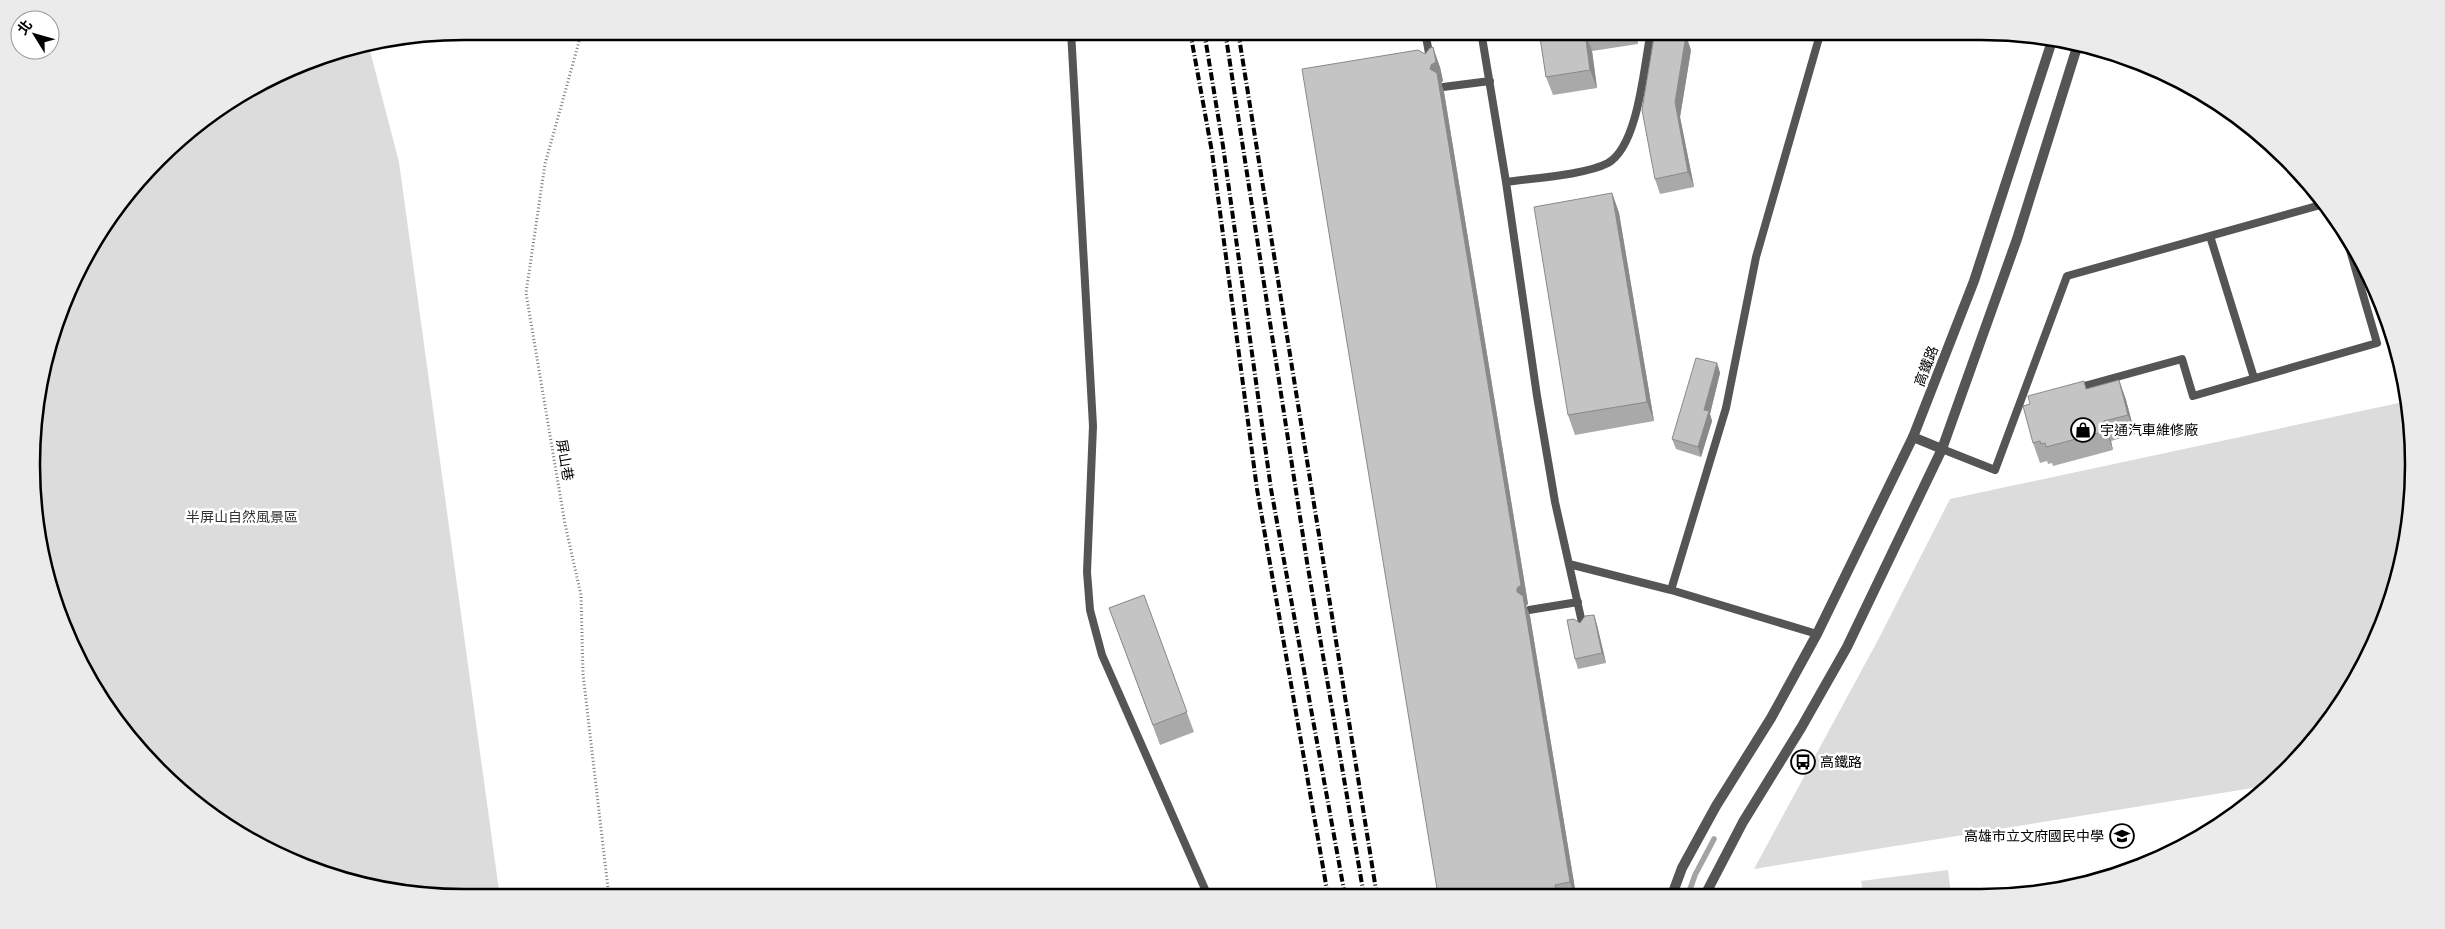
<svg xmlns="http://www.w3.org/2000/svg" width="2445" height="929" viewBox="0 0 2445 929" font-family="Quicksand,'Noto Sans TC',sans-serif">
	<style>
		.green { fill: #dcdcdc }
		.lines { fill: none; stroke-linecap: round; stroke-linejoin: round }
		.stream { stroke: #a3a3a3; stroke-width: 5.5 }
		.path { stroke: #777; stroke-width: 3; stroke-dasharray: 1 2.5; stroke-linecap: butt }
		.service { stroke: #555; stroke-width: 8 }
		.minor { stroke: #555; stroke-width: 10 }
		.tertiary { stroke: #555; stroke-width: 10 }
		.rail { stroke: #000; stroke-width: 4; stroke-dasharray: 8 2.5 1 2.5; stroke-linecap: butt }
		.wall { fill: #a9a9a9 }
		.shaded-wall { fill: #898989 }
		.building { fill: #c4c4c4; stroke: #898989 }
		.labels { text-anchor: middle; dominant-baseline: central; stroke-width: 5; stroke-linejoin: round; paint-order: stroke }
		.street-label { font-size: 14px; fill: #000; stroke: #fff }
		.poi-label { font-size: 14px; fill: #000; stroke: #fff; text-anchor: start }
		.park-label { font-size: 14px; fill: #333; stroke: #fff }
		.rim { fill: none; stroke: #000; stroke-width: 2.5 }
	</style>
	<rect width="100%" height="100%" fill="#fff"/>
	<path class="green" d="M369,47L399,162L500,898H464L352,883L273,853L201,808L104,705L64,630L40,549L35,408L54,326L89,248L179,139L248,89L325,54Z
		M2408,401L2413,493L2399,577L2356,681L2271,785L1754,869L1878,640L1950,499Z
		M1948,870L1951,894H1863L1861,881Z"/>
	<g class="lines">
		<path class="stream" d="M1688,895L1695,875L1714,839"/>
		<path class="path" d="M582,31L545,164L526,293L565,524L581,595L583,674L609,897"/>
		<path class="service" d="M1071,31L1093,426L1087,572L1090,610L1102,655L1208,896
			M1425,31L1430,59
			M1481,31L1506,182L1537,396L1555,502L1583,627
			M1443,87L1490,81
			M1506,182C1534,178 1585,175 1608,163C1639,145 1644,64 1651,31
			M2210,236L2254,378
			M2077,388L2182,359L2193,396L2377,343L2345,233
			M1942,449L1995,470L2067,276L2324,204
			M1569,564L1671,590L1817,634
			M1671,590L1726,408L1756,257L1821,31
			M1529,610L1578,602"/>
		<path class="minor" d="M1913,437L1942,449"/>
		<path class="tertiary" d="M1672,895L1682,868L1716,806L1771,718L1817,634L1913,437L1974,281L2052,41
			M1705,895L1743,822L1801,728L1847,647L1942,449L2017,239L2078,44"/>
		<path class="rail" d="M1190,31L1212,152L1257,489L1328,896
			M1204,31L1223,146L1271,489L1345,896
			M1225,31L1307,562L1364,896
			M1238,31L1377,896"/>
	</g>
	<path class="wall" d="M1539,31H1636L1638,44L1592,51L1597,88L1553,95L1546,77Z
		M1691,50L1680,117L1694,187L1660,194L1655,179Z
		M1425,54L1440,67L1443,81L1441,83L1444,92L1528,604L1526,606L1530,616L1576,895H1438Z
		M1612,193L1619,213L1654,421L1575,435L1568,415Z
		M1717,363L1720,373L1710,414L1712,421L1701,457L1676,449L1672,439Z
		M2119,380L2126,400L2135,434L2111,441L2113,450L2053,466L2052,463L2048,464L2047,461L2040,463L2033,443L2087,389Z
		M1144,595L1194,732L1160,745L1109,608Z
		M1594,615L1597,625L1606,663L1578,669L1575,659L1580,623Z"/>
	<path class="shaded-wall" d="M1633,31H1636L1638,44Z
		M1585,33L1592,51L1597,88L1590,70Z
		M1686,35L1691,50L1680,117L1694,187L1688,172L1675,102Z
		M1433,47L1440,67L1443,81L1441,83L1444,92L1528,604L1526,606L1530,616L1576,895H1574L1570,882L1517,592L1430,69Z
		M1612,193L1619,213L1654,421L1647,402Z
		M1717,363L1720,373L1710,414L1712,421L1701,457L1698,447L1704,410Z
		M2119,380L2126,400L2135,434L2128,415Z
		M2104,421L2111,441L2113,450L2106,431Z
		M1594,615L1597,625L1606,663L1602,653Z"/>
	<path class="building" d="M1539,31H1596L1585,33L1590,70L1546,77Z
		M1655,31H1665L1686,35L1675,102L1688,172L1655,179L1642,110Z
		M1433,47L1436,62L1431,65L1430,69L1437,73L1521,585L1517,588V592L1523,596L1570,882L1555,885L1557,895H1438L1302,69L1418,50L1425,54L1430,48Z
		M1612,193L1647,402L1568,415L1534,207Z
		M1696,358L1717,363L1704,410L1709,411L1698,447L1672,439Z
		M2119,380L2128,415L2104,421L2106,431L2046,447L2045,443L2041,444L2040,441L2033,443L2023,406L2030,404L2028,396L2084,381L2086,389Z
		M1144,595L1187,712L1153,725L1109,608Z
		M1594,615L1602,653L1575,659L1567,620L1574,619L1580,623L1585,616Z"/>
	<defs>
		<g id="shop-ring" transform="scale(1.25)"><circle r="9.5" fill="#fff" stroke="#000" stroke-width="1.5"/><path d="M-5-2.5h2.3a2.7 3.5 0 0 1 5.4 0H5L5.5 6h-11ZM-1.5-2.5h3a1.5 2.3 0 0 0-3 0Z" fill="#000"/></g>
		<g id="bus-ring" transform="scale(1.25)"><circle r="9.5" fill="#fff" stroke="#000" stroke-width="1.5"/><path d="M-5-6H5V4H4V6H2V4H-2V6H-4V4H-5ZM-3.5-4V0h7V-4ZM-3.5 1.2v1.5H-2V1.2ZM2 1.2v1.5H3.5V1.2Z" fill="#000"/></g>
		<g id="school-ring" transform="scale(1.25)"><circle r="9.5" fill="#fff" stroke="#000" stroke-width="1.5"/><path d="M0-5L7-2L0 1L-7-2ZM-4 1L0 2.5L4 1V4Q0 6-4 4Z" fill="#000"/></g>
	</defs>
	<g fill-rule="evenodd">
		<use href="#shop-ring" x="2083" y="430"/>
		<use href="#bus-ring" x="1803" y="762"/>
		<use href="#school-ring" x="2122" y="836"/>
	</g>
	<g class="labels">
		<g class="street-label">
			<text transform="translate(1926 366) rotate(-69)">高鐵路</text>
			<text transform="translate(565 460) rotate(80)">屏山巷</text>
		</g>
		<g class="poi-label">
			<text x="2100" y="430">宇通汽車維修廠</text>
			<text x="1820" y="762">高鐵路</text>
			<text x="2104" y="836" text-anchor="end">高雄市立文府國民中學</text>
		</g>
		<g class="park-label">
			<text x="242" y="517">半屏山自然風景區</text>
		</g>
	</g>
	<path d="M0 0H2445V929H0ZM464 40H1981A424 424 0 0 1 2405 464V465A424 424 0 0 1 1981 889H464A424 424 0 0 1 40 465V464A424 424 0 0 1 464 40Z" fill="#ebebeb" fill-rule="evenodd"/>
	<path class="rim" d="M464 40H1981A424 424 0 0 1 2405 464V465A424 424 0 0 1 1981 889H464A424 424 0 0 1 40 465V464A424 424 0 0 1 464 40Z"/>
	<g transform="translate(35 35) rotate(307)"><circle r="24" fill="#ffffff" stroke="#999999"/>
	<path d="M0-4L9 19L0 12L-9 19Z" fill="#000000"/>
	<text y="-8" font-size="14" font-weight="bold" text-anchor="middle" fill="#000000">北</text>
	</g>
</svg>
